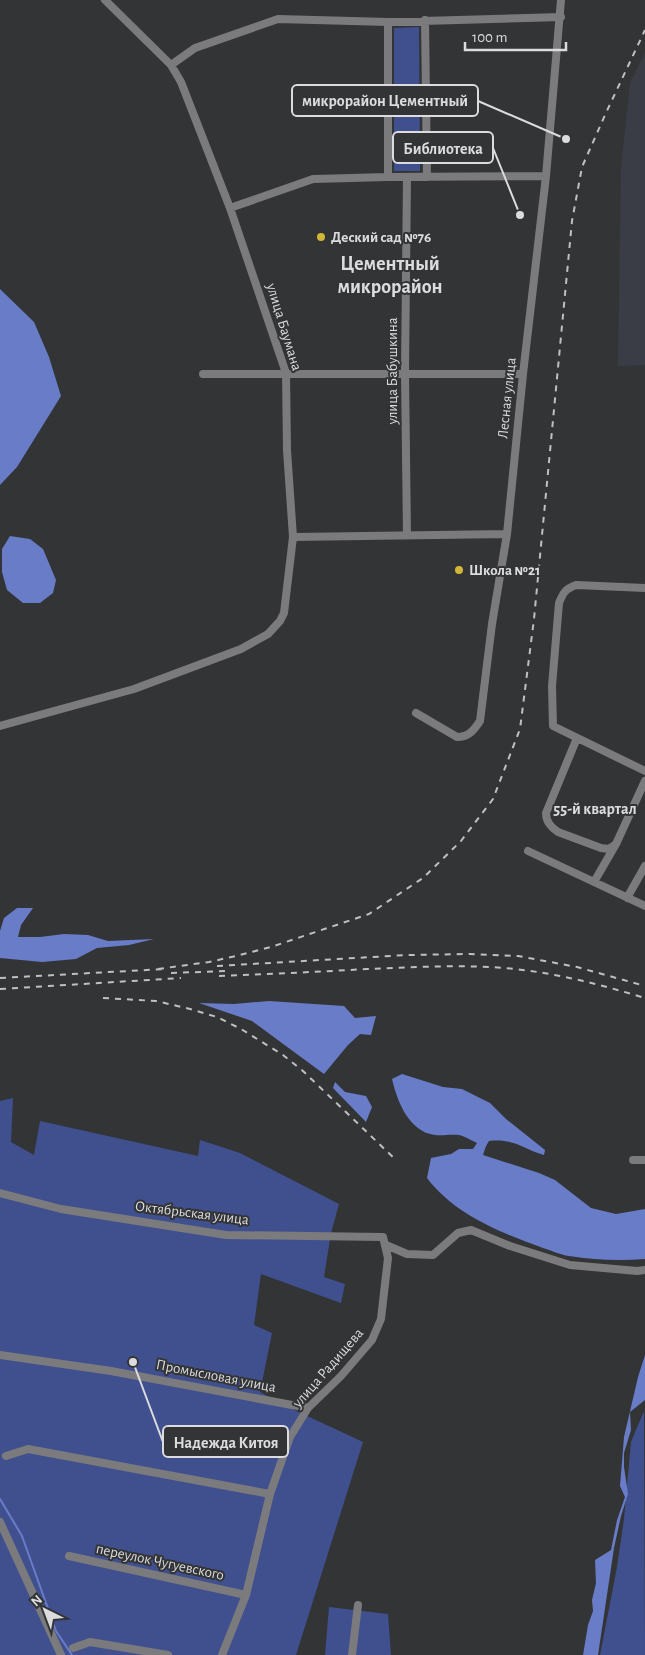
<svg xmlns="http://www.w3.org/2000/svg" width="645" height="1655" viewBox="0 0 645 1655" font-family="'Alegreya Sans',sans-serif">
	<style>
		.built { fill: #3a3d45 }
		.green { fill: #40508f }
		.water { fill: #697cc7 }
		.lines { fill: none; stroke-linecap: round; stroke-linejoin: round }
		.stream { stroke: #697cc7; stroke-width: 2 }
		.minor { stroke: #7b7b7d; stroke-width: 8 }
		.rail { stroke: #c0c0c2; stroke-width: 2; stroke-dasharray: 6 6; stroke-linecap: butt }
		.poi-dot { fill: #d2b736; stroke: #333436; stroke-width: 2 }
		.labels { text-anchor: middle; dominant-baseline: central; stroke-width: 4; stroke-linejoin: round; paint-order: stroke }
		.poi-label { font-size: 15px; font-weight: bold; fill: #dcdcde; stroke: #333436; text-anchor: start }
		.street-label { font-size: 15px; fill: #dcdcde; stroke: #333436 }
		.neighbourhood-label { font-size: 16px; font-weight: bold; fill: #dcdcde; stroke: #333436 }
		.district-label { font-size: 20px; font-weight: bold; fill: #dcdcde; stroke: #333436 }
		.leader { fill: none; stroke: #dcdcde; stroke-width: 2 }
		.callout-dot { fill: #dcdcde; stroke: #333436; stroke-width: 2 }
		.callout { fill: #333436; stroke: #dcdcde; stroke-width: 2 }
		.callout-label { font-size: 16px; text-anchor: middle; font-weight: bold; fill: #dcdcde }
	</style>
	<rect width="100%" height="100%" fill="#333436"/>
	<path class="built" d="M645,53V365L618,366L621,167L630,83Z"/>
	<path class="green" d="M419,27L420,171H394V28Z
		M13,1098L11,1142L34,1155L40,1121L198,1156L200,1140L240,1153L339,1204L331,1233L324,1277L345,1284L341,1303L261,1274L254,1325L272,1333L260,1392L290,1408L363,1442L296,1655H0V1101Z
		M644,1411L645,1655H600L617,1567L624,1519L631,1442Z
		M329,1607L388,1614L391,1655H325Z"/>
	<path class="water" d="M0,289L34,322L49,357L61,396L17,467L0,485Z
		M10,536L30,539L43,549L56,580L53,593L40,603H23L7,590L2,572V549Z
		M17,908H33L21,925L18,937H40L64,934L88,935L108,941L154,939L129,945L97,948L76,959L42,962L0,958V931L4,918Z
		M269,1001L344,1006L355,1018L376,1016L371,1035L360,1034L348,1045L324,1074L252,1021L199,1003L234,1004Z
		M402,1074L443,1087L462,1089L490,1103L506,1119L545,1150L544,1155C522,1149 514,1138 489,1141L486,1146L483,1155L539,1173L555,1180L591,1208L616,1214L645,1209V1259C620,1261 594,1260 569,1256C560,1255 551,1250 543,1248C501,1233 454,1214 427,1178L431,1158L451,1154L459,1149H473L477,1143C471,1140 464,1136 459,1135C451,1134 442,1136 435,1135C409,1132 397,1101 392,1079Z
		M335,1082L345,1092L366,1096L372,1107L366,1122L333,1088Z
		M645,1355V1400L630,1412L631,1430L624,1453V1467L628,1494L621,1516L614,1548L598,1655H583L588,1625L593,1611L592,1600L596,1583L595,1560L611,1550L617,1520L625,1497L620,1486L624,1437L638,1377Z"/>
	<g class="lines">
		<path class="stream" d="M0,1499L22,1536L56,1631L72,1655"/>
		<path class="minor" d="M425,20L427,177
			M388,22V177
			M171,65L195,48L278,19L388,22L561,17
			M230,208L313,179L388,177L546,176
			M203,374H523
			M407,535L405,373L407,177
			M293,537L507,534
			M645,588L576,585C565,589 563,593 559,603L552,686L553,726L645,771
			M416,713L457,737C469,737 474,730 480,721L492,624L507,534L523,374L546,176L561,0
			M0,726L134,689L241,649L268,634L280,621L284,613L293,537L287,450L286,373L230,208L181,82L171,65L105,0
			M577,738L546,813C546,822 551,827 558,832L601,848L609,849L616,844
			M528,851L645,906
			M594,882L616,844L645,781
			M627,898L645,866
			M633,1160H645
			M0,1193L61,1209L226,1235L383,1237L388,1258L381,1319L372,1340L341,1376L308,1408L290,1437L270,1494L246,1595L222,1655
			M386,1245L407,1254L433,1255L458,1233L471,1230L510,1246L570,1265L637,1271L645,1270
			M0,1355L111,1371L308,1408
			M6,1456L28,1449L270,1494
			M0,1522L61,1655
			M69,1556L246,1595
			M73,1648L90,1642L168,1655
			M352,1655L358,1605"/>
		<path class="rail" d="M217,966L407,955L470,954L518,956L577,967L645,986
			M158,969L209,962L236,956L271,947L369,914L423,878L461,841L493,799L520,729L534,619L572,221L582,167L605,115L645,30
			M171,973L226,971
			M219,976C268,974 317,972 367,969C416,967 466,964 515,969C560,974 602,985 645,998
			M0,978L165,969
			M0,989L181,978
			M103,998L156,1001L190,1009L217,1017L241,1029L283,1055L303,1071L396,1160"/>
	</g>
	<g class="poi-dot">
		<circle cx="321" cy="237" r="5"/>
		<circle cx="459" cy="570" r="5"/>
	</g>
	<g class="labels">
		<g class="poi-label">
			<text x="331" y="237">Деский сад №76</text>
			<text x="469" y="570">Школа №21</text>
		</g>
		<g class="street-label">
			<text transform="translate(284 327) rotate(73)">улица Баумана</text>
			<text transform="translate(392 371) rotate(-90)">улица Бабушкина</text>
			<text transform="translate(507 398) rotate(-84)">Лесная улица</text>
			<text transform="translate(192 1213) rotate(7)">Октябрьская улица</text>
			<text transform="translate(328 1368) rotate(-49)">улица Радищева</text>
			<text transform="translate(216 1376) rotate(11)">Промысловая улица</text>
			<text transform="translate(160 1562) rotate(12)">переулок Чугуевского</text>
		</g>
		<g class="neighbourhood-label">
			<text x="595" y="809">55-й квартал</text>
		</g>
		<g class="district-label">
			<text x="390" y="264">Цементный<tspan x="390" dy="23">микрорайон</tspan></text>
		</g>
	</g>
	<path class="leader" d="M566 139L478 101M520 215L493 148M133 1362L163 1442"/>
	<g class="callout-dot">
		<circle cx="566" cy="139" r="5"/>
		<circle cx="520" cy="215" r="5"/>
		<circle cx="133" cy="1362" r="5"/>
	</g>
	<g class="callout">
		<rect x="292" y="85" width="186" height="31" rx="5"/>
		<rect x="393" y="132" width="100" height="31" rx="5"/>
		<rect x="163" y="1426" width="125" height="31" rx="5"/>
	</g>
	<g class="callout-label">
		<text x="385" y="106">микрорайон Цементный</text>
		<text x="443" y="154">Библиотека</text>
		<text x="226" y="1448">Надежда Китоя</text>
	</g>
	<g transform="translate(45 1610) rotate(318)" stroke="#333436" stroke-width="4" paint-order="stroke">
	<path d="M0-4L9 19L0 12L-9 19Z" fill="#dcdcde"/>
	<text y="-8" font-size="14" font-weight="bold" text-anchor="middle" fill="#dcdcde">N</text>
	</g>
	<path d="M465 42v8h101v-8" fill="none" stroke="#dcdcde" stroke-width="2.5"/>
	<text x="472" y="42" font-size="15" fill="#dcdcde" stroke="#333436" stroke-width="4" paint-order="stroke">100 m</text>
</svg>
